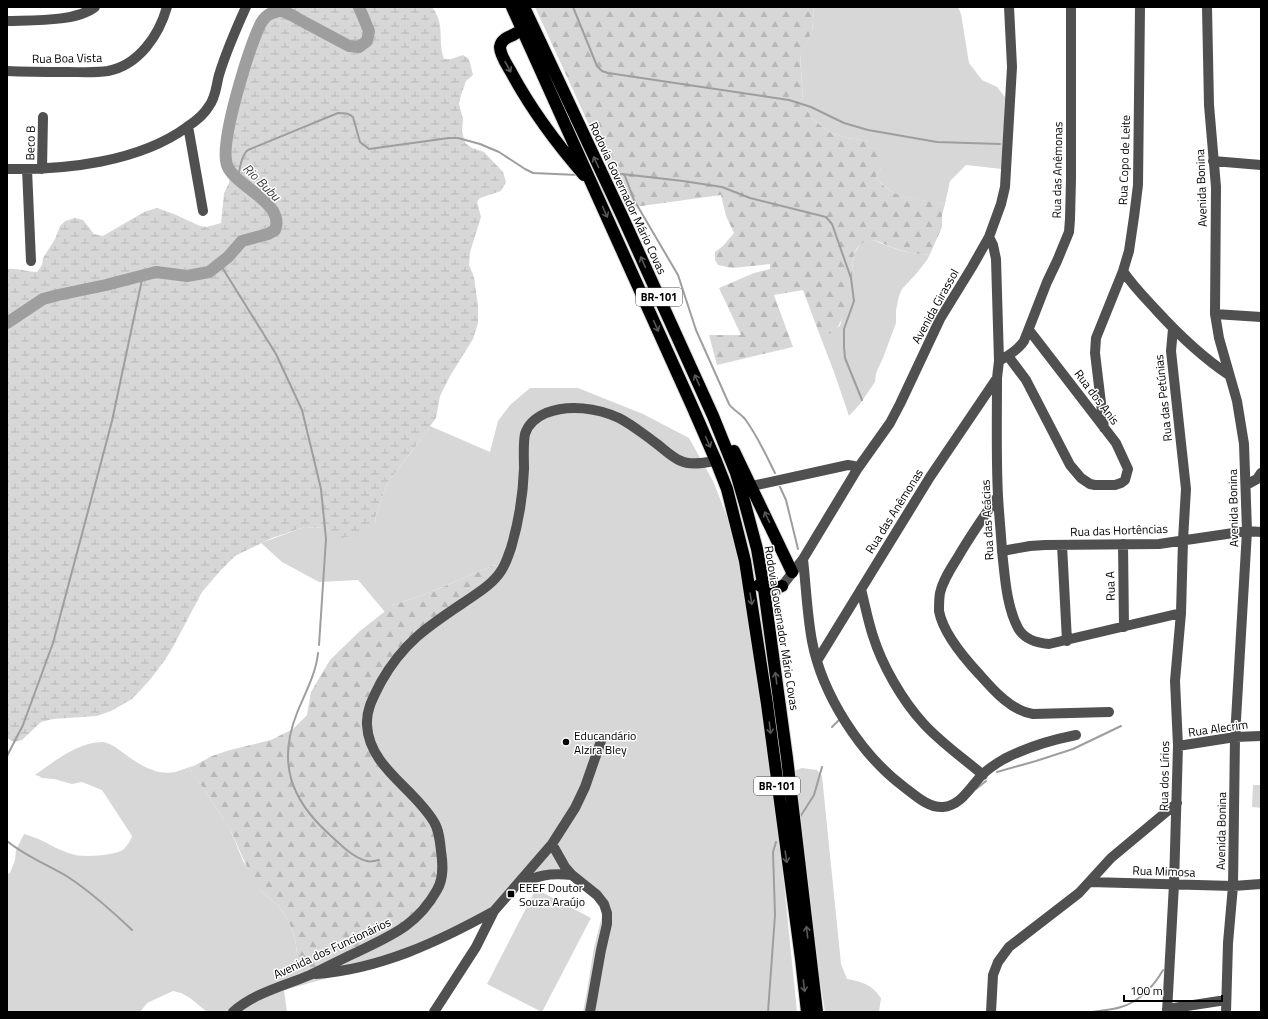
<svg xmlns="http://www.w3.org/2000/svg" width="1268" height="1019" viewBox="0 0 1268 1019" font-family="'Titillium Web',sans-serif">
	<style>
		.green { fill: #d7d7d7 }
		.forest { fill: url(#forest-firs) }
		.wetland { fill: url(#wetland-marsh) }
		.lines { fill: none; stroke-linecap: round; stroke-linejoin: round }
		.stream { stroke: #9e9e9e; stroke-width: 2 }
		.river { stroke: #9e9e9e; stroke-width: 12 }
		.highway-casing { stroke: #dbdbdb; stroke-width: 14 }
		.minor { stroke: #505050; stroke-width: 10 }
		.highway { stroke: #000; stroke-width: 12 }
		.oneway { stroke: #595959 }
		.poi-dot { fill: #000; stroke: #fff; stroke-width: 1.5 }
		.labels { text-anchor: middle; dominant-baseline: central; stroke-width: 3; stroke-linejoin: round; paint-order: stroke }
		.shield { fill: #fff; stroke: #4c4c4c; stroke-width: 1 }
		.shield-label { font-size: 11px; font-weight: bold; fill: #000 }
		.street-label { font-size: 12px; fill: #000; stroke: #fff }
		.poi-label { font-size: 12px; fill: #000; stroke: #fff; text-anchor: start }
		.water-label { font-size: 13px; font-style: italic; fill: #3f3f3f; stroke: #fff }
	</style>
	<defs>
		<pattern id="forest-firs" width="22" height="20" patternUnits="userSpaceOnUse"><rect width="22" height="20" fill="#d7d7d7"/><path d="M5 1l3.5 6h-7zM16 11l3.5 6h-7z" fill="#b7b7b7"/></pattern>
		<pattern id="wetland-marsh" width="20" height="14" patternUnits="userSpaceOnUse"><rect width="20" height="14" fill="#d7d7d7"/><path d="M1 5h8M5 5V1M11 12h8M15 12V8" fill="none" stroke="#b7b7b7"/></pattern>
	</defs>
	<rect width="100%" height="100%" fill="#fff"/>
	<path class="green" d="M814,7H958L961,14L969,63L982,80L997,87L1005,97L1002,169L966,165L950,181L945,204C921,199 890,201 876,176L884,163L870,141L847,138L831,133L812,119L803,102L800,53L812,32Z
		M869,240C877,240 883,245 891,247C903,252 917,255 930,254L927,260L916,274L902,289L899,296L896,310V323L883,358L876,373L875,382L860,404L849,416L834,372L819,333H827L840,326L851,280L854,254L860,244Z
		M530,388H578L643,414L689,438L713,481L732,529L744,583L770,767L781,854L797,1012H583L587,991L594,948L602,916L601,910L589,891L569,878L548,876L517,888L491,914L350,972L284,990L287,1012H207L190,998L181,993L173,991L147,1003L140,1012H7V874L10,873L15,860L16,850L24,834C42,838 57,851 75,855C86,857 115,856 124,849C127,846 131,840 132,836L102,790L82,782L72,784L54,779L42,778L39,776L35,775C55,761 78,742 103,742C110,743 117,748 122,752C137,763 155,776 175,772C182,770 189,767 195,765L190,768L230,829L243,861L262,892L278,905L285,915L291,927L295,939L297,953L397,781L364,723L382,675L498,567L494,565L426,594L393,605L385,612L358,580L319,582L282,562L261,543L305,527L325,528L333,534L375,525L376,514L388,482L412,451L430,426L490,452L498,421L510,405Z
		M802,768L817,770L822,776L841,964L847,979C863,982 871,984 881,998L879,1012H825L819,974L794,771Z
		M1253,785H1261V808L1252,807Z
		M536,889L591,918L542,1012L487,984Z"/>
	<path class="forest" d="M535,7H814L812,32L800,54L803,102L812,119L831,133L847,138L871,141L884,149V163L876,176C889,201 921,198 945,204L942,215V227L930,254C917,255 905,252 894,248C885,246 877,238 868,241C850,245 853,266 852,280C850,291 842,329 832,333C828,334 823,333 819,333L803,290L774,295L793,347L717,365L709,335H741L719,288L754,273L770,269V264L732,268L718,265L715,260V252L723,246L734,233L726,216L721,195L627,208Z
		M494,565L498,567L493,580L435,620L372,693L368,737L426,812L442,856L434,893L402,927L308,970L303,969L297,965L295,961L297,953L295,939L291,927L285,915L278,905L262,892L250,874L230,829L190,768L212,756L230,750L271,740L293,729L307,715L311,692L330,660L360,631L393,605L426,594Z"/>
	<path class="wetland" d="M286,7H432C446,26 437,38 444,59H451L463,55L469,59L473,75L466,81L461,95L459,104L463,119L462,131L465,143L472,148L484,152L503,172L506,182L501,191L480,198L477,202L481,217L470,252L469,265L474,277L478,306V323L473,339L450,376L440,396L436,418L412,451L388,482L376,514L375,525L363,534L341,538L333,535L325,528L305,527L272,538L235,556L221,570L202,592L174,645L165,660L149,681L132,699L111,711L97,716L53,719L41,722L22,740L14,742L7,738V269C18,268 27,272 37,272L42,265L43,258L55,239L60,226L65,221L75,218L83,220L94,234L103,236L144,212L157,208L174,214L200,226L207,227L221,223L224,193L229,183L231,171L227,155L222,148V144L226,134L227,125L240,70L251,41L262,23Z"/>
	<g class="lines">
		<path class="stream" d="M573,7L597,66L602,71L608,73L789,100L811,107L844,123L868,130L937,142L1000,144
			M608,174H622L683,181L722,187L750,198L826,217L832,224L851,278L854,301L844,329V347L845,358L862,400
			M623,174L625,176L634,200L678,275L696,330L729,404C733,410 740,413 745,419C757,435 766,455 775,473
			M238,179C239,171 241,155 248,150L338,113C344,113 349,113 353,117L360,142L369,149L449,138H458L480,144L499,152L525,169L533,173L578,175
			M220,264L276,354L302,410L321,489L326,539L319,645
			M780,487L786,500L798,549
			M318,653C316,674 305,693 297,713C277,763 291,800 330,835C340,844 353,858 367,861C370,862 375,861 379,860
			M832,727L840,719
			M7,756L23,725L53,643L112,421L143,275
			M997,772L1036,761L1073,749L1121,726
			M976,789L986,781
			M800,817L814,795L822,767
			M7,841C25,856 48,865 68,877C91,892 112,911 132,930
			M768,1012L775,915L773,852L776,842
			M1093,1012C1102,1010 1112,1010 1121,1007C1139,1002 1154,986 1163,970"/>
		<path class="river" d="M7,323L43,299L58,295L106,285L156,272L187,276L209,272L228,257L242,241L268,234L275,230C286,203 234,186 227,165C219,142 249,49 260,25C263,19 268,13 276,12C278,11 282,11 285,12C291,14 298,19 304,22C319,30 334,38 349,46L359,47L367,41L369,31L359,7"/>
		<g class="highway-casing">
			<path id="highway" d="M512,7L692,406L716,461L727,489L745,561L767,704L801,959L807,1012
				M524,7L624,220L713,416L736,473L745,504L757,549L764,589L787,758L817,1012
				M530,32C524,29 518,32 513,35C507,37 501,40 500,47C500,55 507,65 511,72C531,109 556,143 584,175
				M734,451L792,572
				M759,585C766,591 774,590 782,586"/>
		</g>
		<path class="minor" d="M1207,7L1209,105L1216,187L1215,314L1219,338L1237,401L1244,444L1247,531L1235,737L1233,886L1228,943L1226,1012
			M7,21C32,20 76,22 95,7
			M7,71C27,72 48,72 68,72C81,72 94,73 108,71C139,65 159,35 167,7
			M188,126L203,211
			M1213,161L1261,165
			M7,169C66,170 139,162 187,127C196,121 204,115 209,106C216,97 216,86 219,75C226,52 236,29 246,7
			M27,169L31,261
			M42,169L43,117
			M989,237L993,245L996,259L999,361L997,378C997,417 996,457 998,496C999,515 1001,533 1002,551C1005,576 1006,605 1018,628C1024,639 1037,643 1049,644L1181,613
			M1123,271C1133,286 1145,298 1157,311C1179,335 1202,357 1229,375
			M1215,314L1261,317
			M1008,356L1026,380L1070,465L1081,478L1090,484L1095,485H1115L1121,483L1125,480L1128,469L1116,443L1029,330
			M999,361C1008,356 1018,350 1024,341L1047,282L1057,261L1069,232L1070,219L1071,179V7
			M1104,428L1095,353L1096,338L1123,271L1129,251L1134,217L1138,185L1140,7
			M1246,485L1257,479L1261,473
			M752,486L848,465L854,466L858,468
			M998,496C984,516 970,536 958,557C951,568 943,580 940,593C939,599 939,605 939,611C943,633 965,659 980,675C994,691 1012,711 1033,714L1109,712
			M1123,544L1124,627
			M1062,545L1067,641
			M1002,551L1030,546L1045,545L1159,544L1247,531L1261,532
			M803,559C806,586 807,614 812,641C822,694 860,754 904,787C915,795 928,808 943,807C961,806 971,786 982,775C988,769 997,763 1004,759C1027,747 1051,740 1076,735
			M782,586L803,559L858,468L890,423L900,404L940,319L972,267L989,237L1001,204L1005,187L1012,67L1009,7
			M861,589C865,605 868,621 873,636C882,665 902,700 923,723C940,742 963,758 983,775
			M817,661L930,477L997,378
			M1178,746L1235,737L1261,736
			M552,844L565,867L572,875L597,895L604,904L607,913V924L601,950L590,1012
			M1090,882L1233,886L1261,884
			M518,885C539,875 548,873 572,875
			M316,974C380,969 438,942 494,911
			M1167,1009L1226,1000
			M233,1012C254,993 284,986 310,975C325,968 340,960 355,953C390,936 417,926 437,890C444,878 443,864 441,851C440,841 439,830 434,822C414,788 369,767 367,725C366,709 374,696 381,682C403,643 427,627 463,603C476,594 492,585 501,571C506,564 508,556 511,548C519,521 523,496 524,469C524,458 523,444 525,434C528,424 537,417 546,413C569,404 597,408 619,418C631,424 642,433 653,441C662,447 671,457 681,461C691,466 706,462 716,461
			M434,1012L476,947L494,911L552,844L575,808L585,787L601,741
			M991,1012L993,975L998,962L1009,947L1079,893L1111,858L1177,803
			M1167,1012L1174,884L1178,746L1175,681L1181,613L1183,540L1186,489L1171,351L1173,329"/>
		<use href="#highway" class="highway"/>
	</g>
	<defs><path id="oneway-shaft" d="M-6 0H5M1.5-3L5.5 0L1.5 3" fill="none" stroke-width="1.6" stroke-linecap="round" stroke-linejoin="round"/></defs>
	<g class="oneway">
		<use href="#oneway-shaft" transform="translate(508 67) rotate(61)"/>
		<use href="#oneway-shaft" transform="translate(596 162) rotate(-116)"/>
		<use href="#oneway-shaft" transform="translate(605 212) rotate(66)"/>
		<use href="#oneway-shaft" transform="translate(643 262) rotate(-114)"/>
		<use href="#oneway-shaft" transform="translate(656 326) rotate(66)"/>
		<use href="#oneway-shaft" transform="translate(697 380) rotate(-114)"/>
		<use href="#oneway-shaft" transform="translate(708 442) rotate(66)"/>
		<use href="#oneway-shaft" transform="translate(767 517) rotate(-115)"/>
		<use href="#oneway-shaft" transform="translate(751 599) rotate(81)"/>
		<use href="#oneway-shaft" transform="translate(776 678) rotate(-98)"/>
		<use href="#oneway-shaft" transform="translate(770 728) rotate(83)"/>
		<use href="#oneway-shaft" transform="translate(786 857) rotate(82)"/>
		<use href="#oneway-shaft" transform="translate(807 932) rotate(-97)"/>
		<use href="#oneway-shaft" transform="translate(804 986) rotate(83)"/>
	</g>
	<g class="poi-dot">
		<circle cx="566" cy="742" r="4"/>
		<rect x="507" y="890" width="8" height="8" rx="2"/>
	</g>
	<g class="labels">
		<g class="shield">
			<rect x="636" y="288" width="46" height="18" rx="3"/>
			<rect x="754" y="777" width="46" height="18" rx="3"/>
		</g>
		<g class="shield-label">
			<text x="659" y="297">BR-101</text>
			<text x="777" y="786">BR-101</text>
		</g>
		<g class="street-label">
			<text transform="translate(67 58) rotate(-1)">Rua Boa Vista</text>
			<text transform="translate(30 143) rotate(-89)">Beco B</text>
			<text transform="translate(1124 160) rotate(-88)">Rua Copo de Leite</text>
			<text transform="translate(1057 170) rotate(-89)">Rua das Anêmonas</text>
			<text transform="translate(1201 188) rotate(-92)">Avenida Bonina</text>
			<text transform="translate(628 198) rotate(65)">Rodovia Governador Mário Covas</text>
			<text transform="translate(935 306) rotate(-61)">Avenida Girassol</text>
			<text transform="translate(1097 397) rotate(53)">Rua dos Anis</text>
			<text transform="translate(1163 398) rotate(-96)">Rua das Petúnias</text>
			<text transform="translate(1233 508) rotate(-91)">Avenida Bonina</text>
			<text transform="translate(894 511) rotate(-58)">Rua das Anêmonas</text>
			<text transform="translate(987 520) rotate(-93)">Rua das Acácias</text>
			<text transform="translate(1119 530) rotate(-2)">Rua das Hortências</text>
			<text transform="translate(1110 586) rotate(-91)">Rua A</text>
			<text transform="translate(782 628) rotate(81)">Rodovia Governador Mário Covas</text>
			<text transform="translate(1218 728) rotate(-8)">Rua Alecrim</text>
			<text transform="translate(1164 776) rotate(-89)">Rua dos Lírios</text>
			<text transform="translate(1221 831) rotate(-89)">Avenida Bonina</text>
			<text transform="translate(1164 871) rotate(2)">Rua Mimosa</text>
			<text transform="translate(332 948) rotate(-25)">Avenida dos Funcionários</text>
		</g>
		<g class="poi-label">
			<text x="574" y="735">Educandário<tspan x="574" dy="14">Alzira Bley</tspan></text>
			<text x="519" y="887">EEEF Doutor<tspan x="519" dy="14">Souza Araújo</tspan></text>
		</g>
		<g class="water-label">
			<text transform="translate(262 182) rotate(45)">Rio Bubu</text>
		</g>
	</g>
	<rect width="1268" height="1019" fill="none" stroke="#000000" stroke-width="16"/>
	<path d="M1124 995v6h98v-6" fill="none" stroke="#000000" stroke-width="2"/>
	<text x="1130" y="995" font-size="12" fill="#000000" stroke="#ffffff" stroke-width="3" paint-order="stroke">100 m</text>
</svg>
